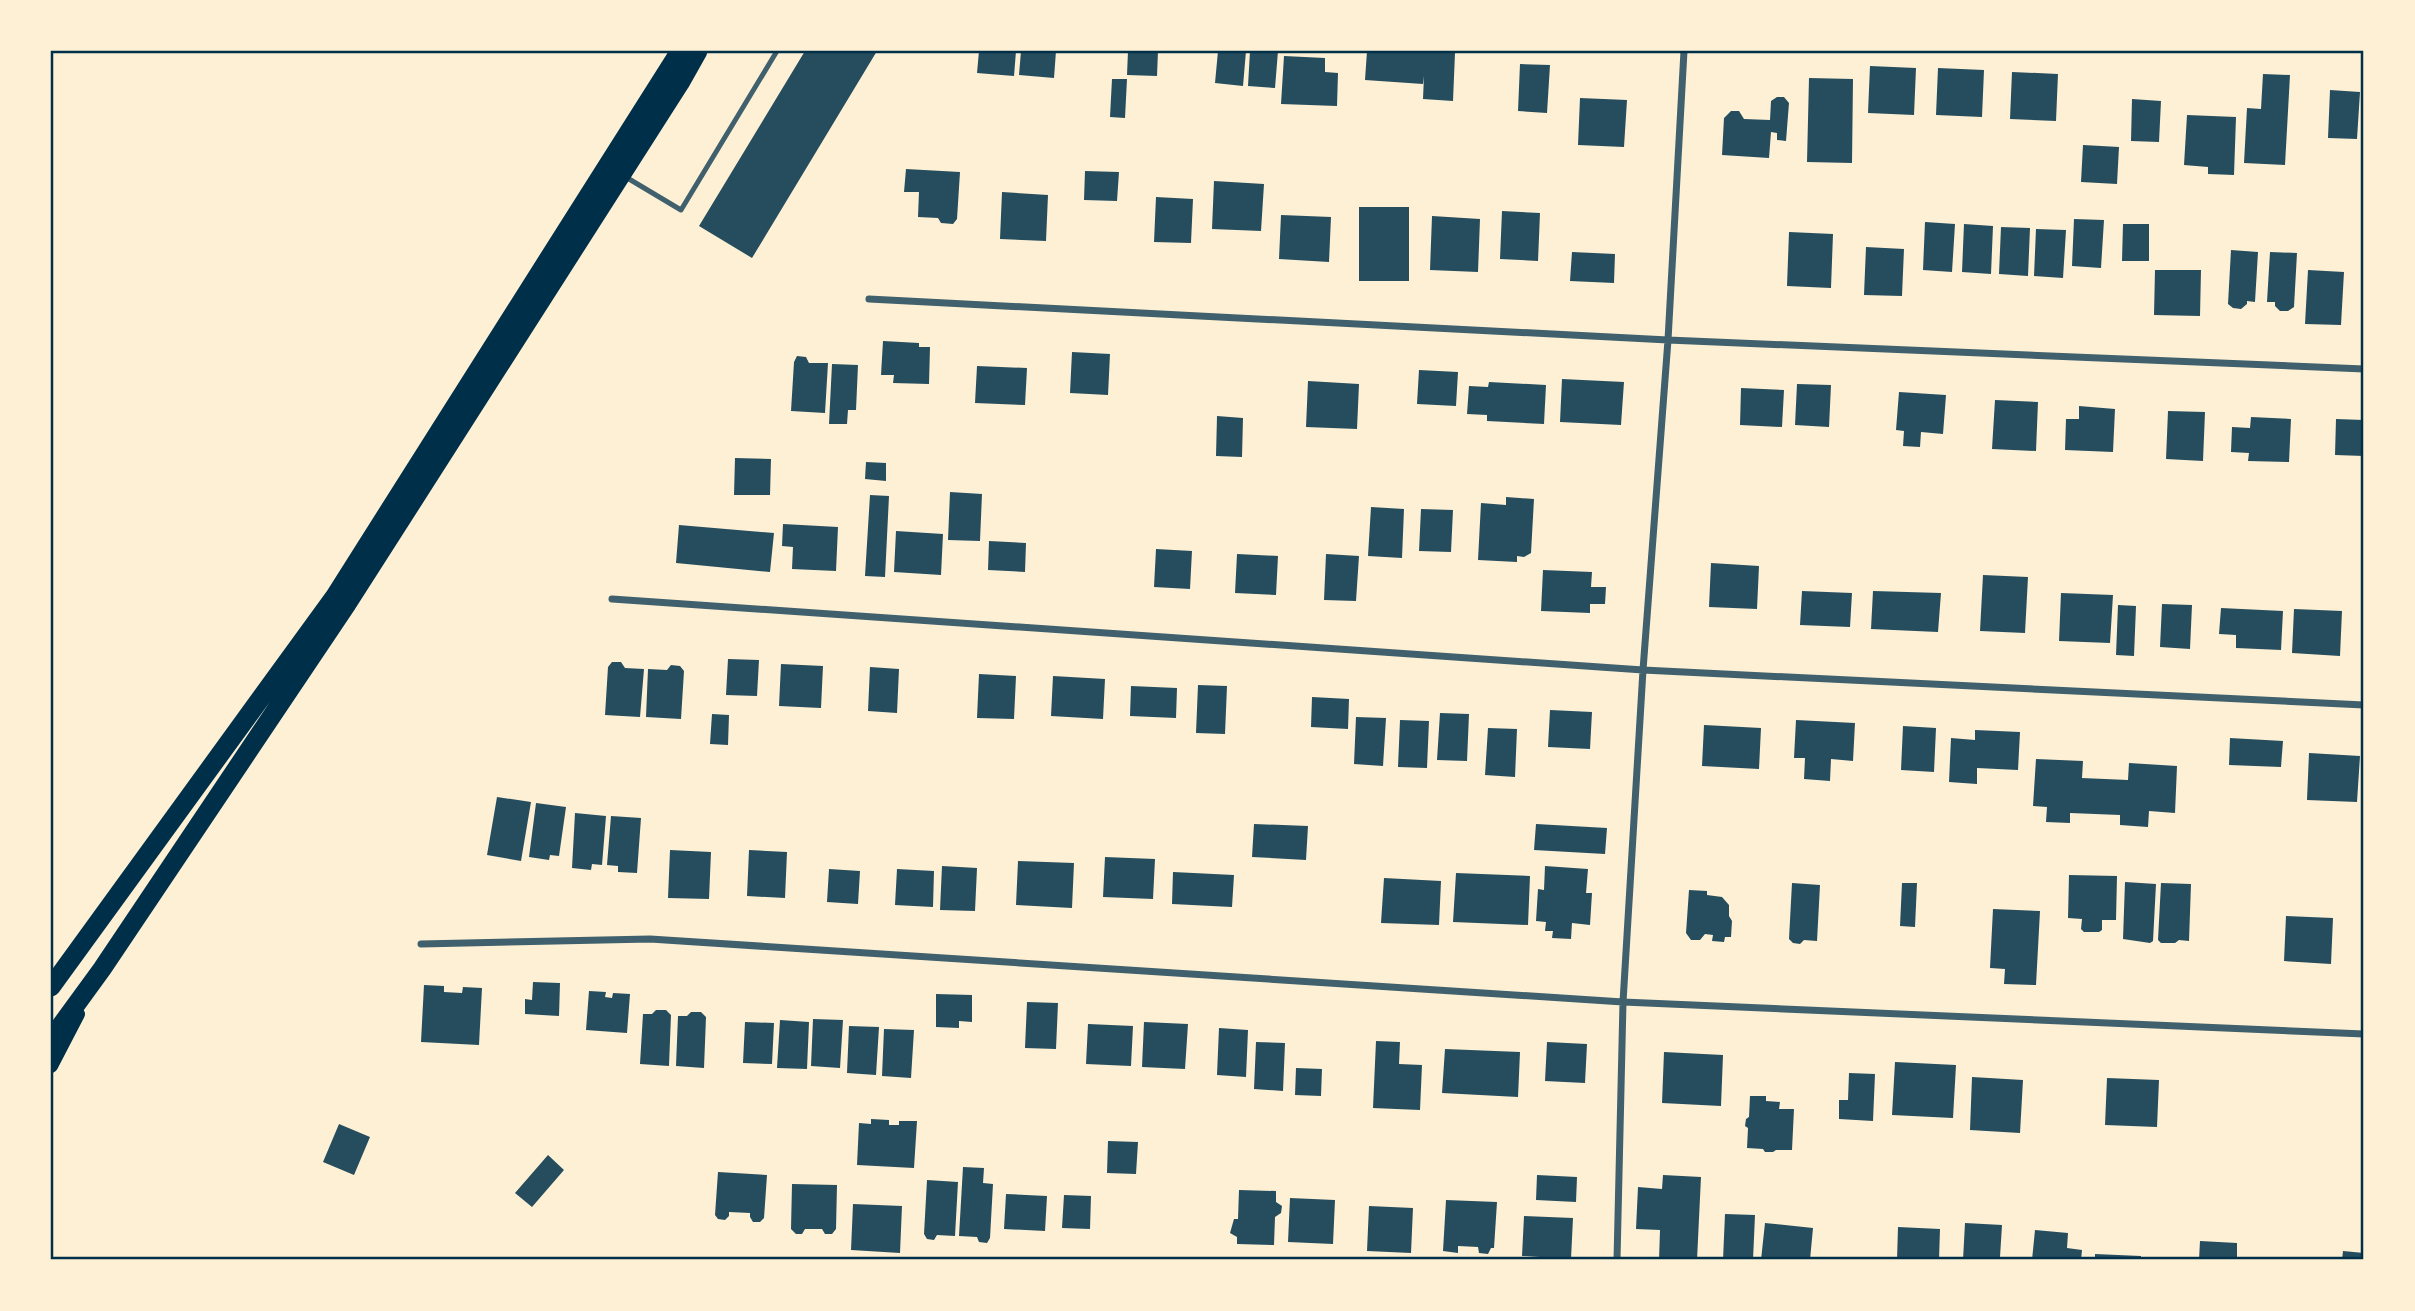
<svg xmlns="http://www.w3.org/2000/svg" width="2415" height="1311" viewBox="0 0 2415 1311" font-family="'Fira Sans Condensed',sans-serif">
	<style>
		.building { fill: #264d5e }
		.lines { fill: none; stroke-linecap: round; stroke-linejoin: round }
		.service { stroke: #3f606c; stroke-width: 5 }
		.minor { stroke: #3f606c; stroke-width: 7 }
		.secondary { stroke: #003049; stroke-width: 14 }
		.trunk { stroke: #003049; stroke-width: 19 }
		.neatline { fill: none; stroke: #003049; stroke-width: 2.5 }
	</style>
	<rect width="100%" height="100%" fill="#fdf0d5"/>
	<path class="building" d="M805,51H877L752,258L699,226Z
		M979,51H1016L1014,76L977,73Z
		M1021,51H1056L1054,78L1019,75Z
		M1128,51H1158L1157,76L1127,75Z
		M1218,51H1246L1243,86L1215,83Z
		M1250,51H1278L1275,88L1248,86Z
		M1367,51L1455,53L1453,101L1423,99L1424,76L1423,84L1365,80Z
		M1284,56L1325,58V72L1338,73L1337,106L1281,104Z
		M1520,64L1550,65L1547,113L1518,111Z
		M1870,66L1916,68L1914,115L1868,113Z
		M1938,68L1984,70L1982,117L1936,115Z
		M2012,72L2058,74L2056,121L2010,119Z
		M2263,74L2290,75L2285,165L2244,163L2247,108L2261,109Z
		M1809,78L1853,79L1852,163L1807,162Z
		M1112,79H1127L1125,118L1110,117Z
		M2330,90L2360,92L2357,139L2328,138Z
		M1777,97H1784L1789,103L1786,141L1777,140V133L1771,132L1769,158L1722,155L1724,118L1731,111H1739L1744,119L1770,120L1771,101Z
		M1580,98L1627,100L1624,147L1578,145Z
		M2132,99L2161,101L2159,142L2131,141Z
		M2187,115L2236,117L2234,175L2208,174V167L2184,165Z
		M2083,145L2119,147L2117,184L2081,182Z
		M906,169L960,172L957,219L953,224L941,223L938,218L918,217L919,192H904Z
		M1085,171L1119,172L1117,201L1084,200Z
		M1214,181L1264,184L1261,231L1212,229Z
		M1002,192L1048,195L1046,241L1000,239Z
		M1156,197L1193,199L1191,243L1154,242Z
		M1359,207H1409V281H1359Z
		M1502,211L1540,213L1538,261L1500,259Z
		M1281,215L1331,217L1329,262L1279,259Z
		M1432,216L1480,219L1478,272L1430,270Z
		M2074,219L2104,220L2101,268L2072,266Z
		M1925,222L1955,224L1952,272L1923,270Z
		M1964,224L1993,226L1991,274L1962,272Z
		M2123,224H2149V261H2122Z
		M2001,227L2030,228L2028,276L1999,274Z
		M2036,229L2066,230L2063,278L2034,276Z
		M1789,232L1833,234L1831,288L1787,286Z
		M1866,247L1904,249L1902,296L1864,295Z
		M2231,250L2258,252L2255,302L2247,301V304L2241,309L2233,308L2228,304Z
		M1572,252L1615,254L1614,283L1570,281Z
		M2270,252L2297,253L2294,307L2288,311H2280L2275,306V302H2267Z
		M2155,270H2201L2200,316L2154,315Z
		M2308,270L2344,272L2341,325L2305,324Z
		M883,341L919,343V347H930L929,384L893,383L894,375H881Z
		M1072,352L1110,354L1108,395L1070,393Z
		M797,356L806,357L809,363H828L825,413L791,411L794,362Z
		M832,364L858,365L856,410H848L847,424H829Z
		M977,366L1027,368L1025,405L975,403Z
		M1419,370L1458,372L1456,406L1417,404Z
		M1562,379L1624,382L1621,425L1560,422Z
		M1308,381L1359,384L1357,429L1306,427Z
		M1489,382L1546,385L1544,424L1487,421V415L1467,414L1469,386L1488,387Z
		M1797,384L1831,385L1829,427L1795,425Z
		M1741,388L1784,390L1782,427L1740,425Z
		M1899,392L1946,395L1943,434L1921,432L1920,447L1903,446L1904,431L1896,430Z
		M1995,400L2038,402L2036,451L1992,449Z
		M2079,406L2115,409L2113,452L2065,450L2066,419H2079Z
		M2168,411L2205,412L2203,461L2166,459Z
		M1217,416L1243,418L1242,457L1216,456Z
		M2251,417L2291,419L2289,462L2248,461L2249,453L2231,452L2232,427L2250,428Z
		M2336,419L2364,420V456L2335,455Z
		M735,458L771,459L770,495H734Z
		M866,462L886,463V481L865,479Z
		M950,492L982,494L980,541L948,540Z
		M870,495L889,496L885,577L865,576Z
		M1506,497L1534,499L1531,553L1524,557L1517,556V562L1478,560L1481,503L1506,505Z
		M1371,507L1404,509L1402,558L1368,556Z
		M1421,509L1453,510L1451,552L1419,551Z
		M783,524L838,527L836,571L792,569L793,547L782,546Z
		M679,525L774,533L770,572L676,563Z
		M896,531L943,534L941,575L894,572Z
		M989,541L1026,543L1025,572L988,570Z
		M1156,549L1192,551L1190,589L1154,587Z
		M1237,554L1278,556L1276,595L1235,593Z
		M1326,554L1359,556L1356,601L1324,600Z
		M1711,563L1759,566L1757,609L1709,607Z
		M1543,570L1592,572L1591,587H1606L1605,604H1590V613L1541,611Z
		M1983,575L2028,577L2025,633L1980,631Z
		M1802,591L1852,593L1850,627L1800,625Z
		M1873,591L1941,593L1938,632L1871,629Z
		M2061,593L2113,595L2110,643L2059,641Z
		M2162,604L2192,605L2190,649L2160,647Z
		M2118,605L2136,606L2134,656L2116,655Z
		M2221,608L2283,611L2281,650L2236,648V635L2219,634Z
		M2294,609L2342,611L2340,656L2292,653Z
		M728,659L759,660L757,696L726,695Z
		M612,662H621L625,668L644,669L640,717L605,715L608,667Z
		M781,664L823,666L821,708L779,706Z
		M671,665L680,666L684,671L681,719L646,717L648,669L667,670Z
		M870,667L899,669L897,713L868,711Z
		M979,674L1016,676L1014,719L977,718Z
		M1053,676L1105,679L1103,719L1051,716Z
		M1198,685L1227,686L1225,734L1196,733Z
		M1131,686L1177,688L1176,718L1130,716Z
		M1312,697L1349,699L1348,729L1311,727Z
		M1550,710L1592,712L1590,749L1548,747Z
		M1440,713L1469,714L1467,761L1437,760Z
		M712,714L729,715L728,745L710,744Z
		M1356,717L1386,718L1383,766L1354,764Z
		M1400,720L1429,721L1427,768L1398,767Z
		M1796,720L1855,723L1853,761L1831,759L1830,781L1804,779L1805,758H1794Z
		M1704,725L1761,728L1759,769L1702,766Z
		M1903,726L1936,728L1934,772L1901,770Z
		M1488,728L1517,729L1515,777L1485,775Z
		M1975,730L2020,732L2018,770L1977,768V784L1949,782L1951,738L1975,740Z
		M2230,738L2283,741L2281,767L2229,765Z
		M2309,753L2360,756L2357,802L2307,800Z
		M2036,759L2083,761L2082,778L2128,780L2129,763L2177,766L2175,813L2149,811L2148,827L2120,825V815L2070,813V823L2046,822L2047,807L2033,806Z
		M497,797L531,802L521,861L487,855Z
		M536,803L566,807L559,856L550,855L549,860L529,857Z
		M575,813L606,816L602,865L592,864L591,870L572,868Z
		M611,816L641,818L637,873L618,872V866L607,865Z
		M1254,824L1308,826L1306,860L1252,857Z
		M1536,824L1607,828L1605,854L1534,850Z
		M670,850L711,852L709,899L668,898Z
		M749,850L787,852L785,898L747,896Z
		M1105,857L1155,859L1153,899L1103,897Z
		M1018,861L1074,863L1072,908L1016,905Z
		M942,866L977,868L975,911L940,910Z
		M1545,866L1588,869L1586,893H1592L1590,925L1572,923L1571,939L1552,938L1553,931H1545L1546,922L1536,921L1538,889L1544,890Z
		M829,869L860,871L858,904L827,902Z
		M897,869L934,871L933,907L895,905Z
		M1173,872L1234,875L1232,907L1172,904Z
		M1456,873L1530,876L1528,925L1453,922Z
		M2069,875L2117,876L2116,920H2102V930L2099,932H2084L2081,929L2082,919L2068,918Z
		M1384,878L1441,881L1439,925L1381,923Z
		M2125,882L2156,884L2153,941L2150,943L2123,939Z
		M1792,883L1820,885L1817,941L1804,940L1800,944L1793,943L1789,939Z
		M1902,883H1917L1915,927L1900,926Z
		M2161,883L2191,884L2189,941L2179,940L2175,943H2161L2158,940Z
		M1689,890L1707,891V895L1722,897L1729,905V916L1732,921L1731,937H1725L1724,942L1712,941L1713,935L1705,934L1700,940H1691L1686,933Z
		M1993,909L2040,911L2036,985L2004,984L2005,969L1990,968Z
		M2286,916L2333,918L2331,964L2284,961Z
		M533,982L560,983L559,1016L525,1014V999L532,1000Z
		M424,985L444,986V992L462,993L463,987L482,988L479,1045L421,1042Z
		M589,991L606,992L605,997L612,998L613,993L630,994L627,1033L586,1030Z
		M936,994L972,995V1022L959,1021V1028L936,1027Z
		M1027,1002L1058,1003L1056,1049L1025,1048Z
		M656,1010H666L671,1015L669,1066L640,1064L643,1014H652Z
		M691,1012H701L706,1017L704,1068L676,1066L678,1016H687Z
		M813,1019L843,1020L840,1068L811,1066Z
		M780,1020L809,1022L807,1069L777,1068Z
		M745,1022L774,1023L772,1064L743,1063Z
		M1144,1022L1188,1024L1185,1069L1142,1067Z
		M1088,1024L1133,1026L1131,1066L1086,1064Z
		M849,1026L879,1027L876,1075L847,1073Z
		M1219,1028L1248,1030L1246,1077L1217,1075Z
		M884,1029L914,1030L911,1078L882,1076Z
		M1376,1041L1400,1042L1399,1064L1422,1065L1420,1110L1373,1108Z
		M1256,1042L1285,1043L1283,1091L1254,1089Z
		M1547,1042L1587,1044L1585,1083L1545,1081Z
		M1445,1049L1520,1052L1518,1097L1442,1093Z
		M1664,1052L1723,1055L1721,1106L1662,1103Z
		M1895,1062L1956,1065L1953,1118L1892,1115Z
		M1296,1068L1322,1069L1321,1096L1295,1095Z
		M1849,1073L1875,1074L1873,1121L1839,1119V1100H1848Z
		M1972,1077L2023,1080L2020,1133L1970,1130Z
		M2107,1078L2159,1080L2157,1127L2105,1125Z
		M1750,1096H1766V1101L1780,1102L1779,1109H1794L1792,1150H1776L1773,1152H1765L1763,1149L1747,1148L1748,1128L1745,1126L1746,1119L1749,1117Z
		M871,1119L889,1120V1125H899V1121H917L914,1168L857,1165L859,1123L871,1124Z
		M339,1124L370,1137L354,1175L323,1162Z
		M1108,1141L1138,1142L1136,1174L1107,1173Z
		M548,1155L564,1170L532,1207L515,1193Z
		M963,1167L984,1168L983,1183L993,1184L990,1238L987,1243L979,1242L977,1237L959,1236Z
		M718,1172L767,1175L764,1218L760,1222H753L750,1217V1213L729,1212V1216L725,1220L718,1219L715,1215Z
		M1537,1175L1577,1177L1576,1202L1536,1200Z
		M1663,1175L1701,1177L1697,1260H1659L1660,1230L1636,1229L1638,1187L1662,1189Z
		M927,1180L958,1182L955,1236L937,1235L934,1240L927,1239L924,1234Z
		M792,1184L837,1185L836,1229L832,1234H825L822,1229H805L802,1234H796L791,1229Z
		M1239,1190L1276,1191V1202L1282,1206L1281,1213L1275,1217L1274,1245L1237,1244V1237L1230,1233L1234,1219H1238Z
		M1006,1194L1047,1196L1045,1231L1004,1229Z
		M1064,1195L1091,1196L1090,1229L1062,1228Z
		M1290,1198L1335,1200L1333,1244L1288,1242Z
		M1446,1200L1497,1202L1494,1248H1491L1488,1254L1479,1253L1478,1247L1458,1246V1253L1443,1251Z
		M853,1204L902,1206L900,1253L851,1250Z
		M1369,1206L1413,1208L1411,1253L1367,1251Z
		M1725,1214L1755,1215L1753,1260H1723Z
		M1524,1216L1573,1218L1571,1259L1522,1256Z
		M1765,1223L1813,1228L1810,1260H1761Z
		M1965,1223L2002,1225L2000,1257L2003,1260H1963Z
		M1898,1227L1940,1229L1939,1260H1897Z
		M2035,1230L2068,1233L2067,1248L2082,1250L2081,1260H2032Z
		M2200,1241L2237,1243V1260H2199Z
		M2343,1251L2364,1253V1260H2342Z
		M2095,1254L2141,1256V1260H2095Z"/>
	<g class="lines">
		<path class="service" d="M624,176L681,210L777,51"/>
		<path class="minor" d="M869,299L1668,340L2364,369
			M612,599L1643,670L2364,705
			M421,944L650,939L1623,1002L2364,1034
			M1617,1260L1623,1002L1643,670L1668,340L1684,51"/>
		<path class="secondary" d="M51,1066L78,1014"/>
		<path class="trunk" d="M51,987L335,596L680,51
			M51,1039L102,969L347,604L680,83L698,51"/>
	</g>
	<rect width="2415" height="1311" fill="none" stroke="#fdf0d5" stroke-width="105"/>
	<rect x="52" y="52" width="2310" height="1206" class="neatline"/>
</svg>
